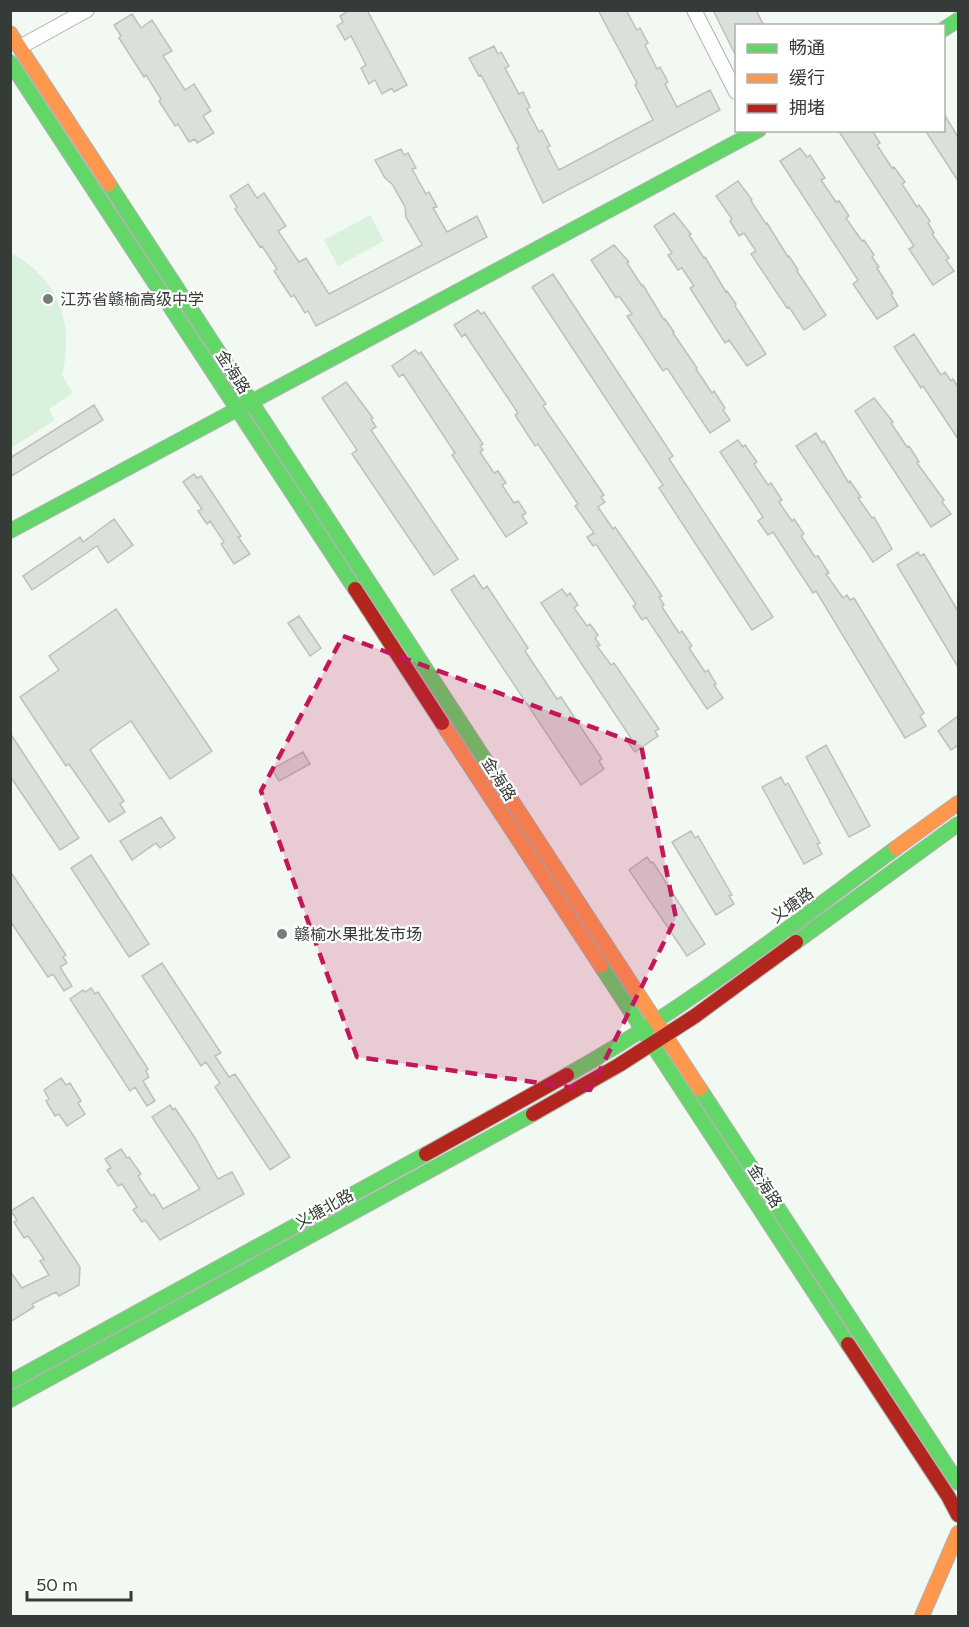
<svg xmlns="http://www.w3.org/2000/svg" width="969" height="1627" viewBox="0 0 969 1627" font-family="Figtree,'Noto Sans SC',sans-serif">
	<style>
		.green { fill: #daf1dd }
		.building { fill: #dae0da; stroke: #bcc1bc; stroke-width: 1.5 }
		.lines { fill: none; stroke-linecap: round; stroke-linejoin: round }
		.street-casing { stroke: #afb4af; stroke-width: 16 }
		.fast-casing { stroke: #afb4af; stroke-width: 16 }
		.slow-casing { stroke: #afb4af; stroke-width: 16 }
		.jam-casing { stroke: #afb4af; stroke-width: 16 }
		.street { stroke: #fdfefd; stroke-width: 14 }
		.fast { stroke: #63d668; stroke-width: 14 }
		.slow { stroke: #ff974d; stroke-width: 14 }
		.jam { stroke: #b3261e; stroke-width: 14 }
		.marked { fill: #c2185b; fill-opacity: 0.2; stroke: #c2185b; stroke-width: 4.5; stroke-dasharray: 12 8; stroke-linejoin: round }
		.poi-dot { fill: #777d78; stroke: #fff; stroke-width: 2 }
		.labels { text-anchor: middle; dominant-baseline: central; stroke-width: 4.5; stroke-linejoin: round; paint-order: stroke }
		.poi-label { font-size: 16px; fill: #353b36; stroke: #fff; text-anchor: start }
		.street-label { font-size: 16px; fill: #353b36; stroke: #fff }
	</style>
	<rect width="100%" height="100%" fill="#f2f8f2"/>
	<path class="green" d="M370,215L384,241L338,266L324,240Z
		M11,253C58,278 75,324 62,375L73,393L49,409L55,420L11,448Z"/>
	<path class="building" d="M350,10H367L407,85L394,92L392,88L382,94L375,80L369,84L361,68L366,65L351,36L345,40L337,26L343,22L340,16Z
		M598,10H626L637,30L640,28L648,43L645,45L657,69L660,67L668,82L665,84L677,107L710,90L720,110L543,203L517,148L519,147L481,75L479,76L469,58L494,46L498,54L501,52L509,66L505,68L519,94L523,92L530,107L527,109L539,132L542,130L550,146L547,147L559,170L653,120L635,85L637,83Z
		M713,10H756L764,26H736V56Z
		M132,14L141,28L152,20L172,51L163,56L185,90L194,84L211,111L203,116L214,133L197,143L195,139L189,142L178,124L175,126L159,101L161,99L146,75L144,77L119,38L121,36L114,25Z
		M944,114L958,137V181L925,130H944Z
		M838,130H872L880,143L877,145L892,168L894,167L905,182L902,184L917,207L919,205L930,221L928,223L934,233L932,234L949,258L946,260L954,271L933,285L909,249L914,246Z
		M800,148L807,157L810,155L825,178L821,180L836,202L839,201L849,216L846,218L862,241L864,240L874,255L872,257L879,267L877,268L893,293L891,294L898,306L877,319L853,284L858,280L780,161Z
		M401,149L404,155L408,153L416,168L412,169L426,194L429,192L437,207L433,208L447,232L477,216L487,237L316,326L308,311L305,313L294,295L291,297L274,271L277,269L262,246L260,247L235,209L237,207L230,196L248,184L257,198L264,193L286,226L278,231L299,262L306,258L329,294L422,245L406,217L405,207L392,184L385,178L375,160Z
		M738,181L752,200L751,201L766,224L767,223L788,257L789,256L798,270L797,271L826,315L804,330L789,307L787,308L751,254L756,251L744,233L739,236L730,221L732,219L716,196Z
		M674,213L691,234L689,235L704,258L705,257L726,292L727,291L736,304L735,306L766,354L747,366L729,340L725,343L690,288L694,286L682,268L678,270L668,255L672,253L654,226Z
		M614,245L629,262L627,263L642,286L643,285L664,320L665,319L674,332L673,333L697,368L696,369L712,393L714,391L725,408L723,410L730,420L710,433L667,368L663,371L627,316L632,314L619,296L616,298L591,260Z
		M553,274L673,456L669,459L773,617L752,630L659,488L663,485L532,287Z
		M478,310L481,314L484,312L546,404L543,406L604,495L601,497L605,502L598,507L613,529L615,527L652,581L662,596L659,597L664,605L662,607L679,633L682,631L692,646L689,648L705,672L708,670L716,684L714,685L723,698L707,709L646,617L642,620L633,606L636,604L596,544L593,546L587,537L594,533L575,506L578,504L538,444L535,446L515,415L518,413L465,334L462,337L454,325Z
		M914,334L941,375L945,372L951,381L953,379L958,387V439L923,386L921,388L894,347Z
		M415,350L419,354L421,352L483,444L480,446L483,450L480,452L494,473L498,471L506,483L502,485L514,503L518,501L526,513L522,516L527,523L506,537L452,455L455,453L403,374L399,377L392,366Z
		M346,382L373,418L371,419L376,427L371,430L458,559L434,575L352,454L357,450L322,398Z
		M874,398L893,422L891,423L907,447L909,446L919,462L917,463L944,500L942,502L951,514L931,527L855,411Z
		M94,405L103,420L10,477V458Z
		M816,433L822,443L824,441L848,482L850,481L861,497L858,498L872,518L874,517L892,549L873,562L796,446Z
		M738,440L743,447L745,445L757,462L754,464L768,485L771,483L782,500L779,502L792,521L794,519L804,534L801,536L815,557L818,556L829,573L826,574L843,598L847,595L850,600L854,598L924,713L920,716L926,726L905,738L816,591L813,593L773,532L768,535L758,521L763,517L720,452Z
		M194,474L197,478L201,476L241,536L238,537L250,554L234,564L221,544L224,542L210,521L207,524L198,511L202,509L183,482Z
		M114,519L133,545L108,563L97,546L32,590L23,576L80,537L83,542Z
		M918,552L920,556L924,554L958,611V667L897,565Z
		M474,575L483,589L487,586L528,648L525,651L557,699L561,697L602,759L599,761L604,769L581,785L451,590Z
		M562,589L567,596L570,593L578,605L574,608L587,626L590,624L598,635L595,638L600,645L597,646L611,665L614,663L659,729L655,731L658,736L635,752L627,741L631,738L541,603Z
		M116,609L212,751L170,779L131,721L100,742L90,750L124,801L120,804L125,812L109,822L69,764L66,766L20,697L59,670L49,656Z
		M299,616L321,648L310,656L288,623Z
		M958,716V745L951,750L938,731Z
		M10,733L79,838L60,850L10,776Z
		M826,745L870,826L849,837L806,757Z
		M303,752L310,764L279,781L272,769Z
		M781,777L785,785L788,783L820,843L817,844L822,854L804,864L762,787Z
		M161,817L175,838L160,848L156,843L132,860L120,841Z
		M691,831L695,838L698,836L732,895L729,896L734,904L716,915L672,842Z
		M91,855L149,944L129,957L71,868Z
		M647,857L651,863L653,862L705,944L687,956L629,870Z
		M10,871L66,955L63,957L67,963L60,967L72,986L64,991L53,974L48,977L10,921Z
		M162,963L221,1053L215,1056L229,1077L235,1074L290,1157L270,1170L215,1087L220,1083L206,1062L201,1066L142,976Z
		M91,988L95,994L98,992L148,1069L146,1071L149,1077L143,1081L155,1101L147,1106L135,1087L130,1091L70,999L83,990L85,992Z
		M61,1078L66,1085L70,1083L81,1101L78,1103L85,1114L67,1126L59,1114L55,1116L46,1101L49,1099L44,1090Z
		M170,1105L173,1110L175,1108L195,1138L218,1179L232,1172L244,1194L160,1240L145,1220L142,1222L133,1210L137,1207L122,1184L118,1186L107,1170L111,1168L105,1159L121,1149L127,1158L129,1157L141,1174L138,1176L151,1196L154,1194L163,1209L200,1189L152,1117Z
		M33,1197L80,1267L79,1285L59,1296L56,1292L32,1304L34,1307L10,1322V1271L22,1288L49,1275L40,1261L44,1259L28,1236L24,1238L14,1222L17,1220L11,1211Z"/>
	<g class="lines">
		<g class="street-casing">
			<path id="street" d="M694,10L736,92
				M20,47L87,10"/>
		</g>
		<g class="fast-casing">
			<path id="fast" d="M944,29L958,20
				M10,62L355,589
				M109,184L495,775
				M10,531L759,130
				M796,942L958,824
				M601,966L848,1344
				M567,1075C684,1010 789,927 896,848
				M700,1089L958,1483
				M10,1382L426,1154
				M10,1400L533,1114"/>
		</g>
		<g class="slow-casing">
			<path id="slow" d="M10,33L109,184
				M442,723L601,966
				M495,775L700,1089
				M896,848L958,803
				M922,1616L958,1533"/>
		</g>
		<g class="jam-casing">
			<path id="jam" d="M355,589L442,723
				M533,1114L619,1065L695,1016L796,942
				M426,1154L567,1075
				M848,1344L948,1496L958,1515"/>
		</g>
		<use href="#street" class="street"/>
		<use href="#fast" class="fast"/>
		<use href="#slow" class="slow"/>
		<use href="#jam" class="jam"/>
	</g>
	<path class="marked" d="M343,636L641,745L676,918L590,1090L357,1057L261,791Z"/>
	<g class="poi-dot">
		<circle cx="48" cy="299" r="6"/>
		<circle cx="282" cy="934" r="6"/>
	</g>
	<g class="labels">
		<g class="poi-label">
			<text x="60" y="299">江苏省赣榆高级中学</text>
			<text x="294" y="934">赣榆水果批发市场</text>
		</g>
		<g class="street-label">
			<text transform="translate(233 372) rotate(57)">金海路</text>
			<text transform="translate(499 779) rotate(57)">金海路</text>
			<text transform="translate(792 905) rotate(-36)">义塘路</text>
			<text transform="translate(765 1186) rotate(57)">金海路</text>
			<text transform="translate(324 1209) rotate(-29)">义塘北路</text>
		</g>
	</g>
	<rect width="969" height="1627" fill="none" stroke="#353b36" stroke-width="24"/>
	<rect x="735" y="24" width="210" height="108" fill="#ffffff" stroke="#aeb1af" stroke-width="1.5"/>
	<rect x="747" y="44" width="30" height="9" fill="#63d668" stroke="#aeb1af" stroke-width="1.5"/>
	<text x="789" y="54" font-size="18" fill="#353b36">畅通</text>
	<rect x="747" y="74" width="30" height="9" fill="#ff974d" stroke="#aeb1af" stroke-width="1.5"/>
	<text x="789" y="84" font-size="18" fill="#353b36">缓行</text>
	<rect x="747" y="104" width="30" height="9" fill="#b3261e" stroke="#aeb1af" stroke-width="1.5"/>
	<text x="789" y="114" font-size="18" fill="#353b36">拥堵</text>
	<path d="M27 1591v9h104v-9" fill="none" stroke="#353b36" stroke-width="3"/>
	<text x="36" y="1591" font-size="18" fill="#353b36" stroke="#ffffff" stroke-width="4.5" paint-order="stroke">50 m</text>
</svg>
